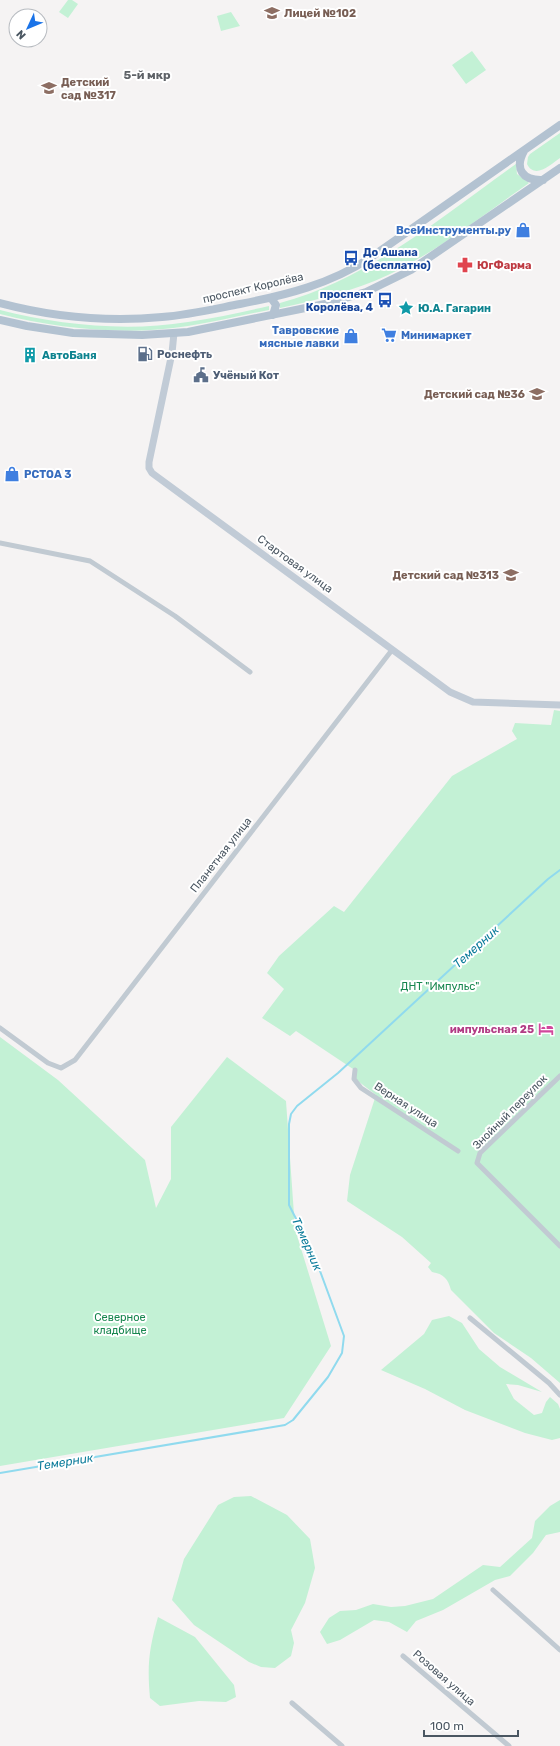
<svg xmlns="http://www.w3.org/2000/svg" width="560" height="1746" viewBox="0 0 560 1746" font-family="Rubik,sans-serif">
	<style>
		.green { fill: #c3f1d5 }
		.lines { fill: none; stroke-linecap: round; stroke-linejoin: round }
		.stream { stroke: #90daee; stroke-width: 2 }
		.street { stroke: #c1cad2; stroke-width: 5 }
		.secondary { stroke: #c1cbd6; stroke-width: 7 }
		.primary { stroke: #b3c2d1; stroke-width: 8 }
		.labels { text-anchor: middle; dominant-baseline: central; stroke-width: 4; stroke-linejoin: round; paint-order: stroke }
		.education-label { font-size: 11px; font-weight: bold; fill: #785e54; stroke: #fff; text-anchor: start }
		.shop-label { font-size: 11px; font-weight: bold; fill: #366cbe; stroke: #fff; text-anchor: end }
		.transit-label { font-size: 11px; font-weight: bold; fill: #164399; stroke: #fff; text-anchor: start }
		.health-label { font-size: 11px; font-weight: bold; fill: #be3a42; stroke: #fff; text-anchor: start }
		.street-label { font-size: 11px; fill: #4a5661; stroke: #fff }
		.culture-label { font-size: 11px; font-weight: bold; fill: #0d838f; stroke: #fff; text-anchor: start }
		.service-label { font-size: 11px; font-weight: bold; fill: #4e5e75; stroke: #fff; text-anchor: start }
		.park-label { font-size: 11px; fill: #17864f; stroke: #fff }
		.hotel-label { font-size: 11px; font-weight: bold; fill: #b23c85; stroke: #fff; text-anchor: end }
		.neighbourhood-label { font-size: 12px; font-weight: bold; fill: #5f6368; stroke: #fff }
		.water-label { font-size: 12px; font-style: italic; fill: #0c7c9b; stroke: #fff }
	</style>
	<rect width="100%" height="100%" fill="#f5f3f3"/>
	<path class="green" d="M68,0H72L78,4L68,18L59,12Z
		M231,12L240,26L221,31L217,16Z
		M472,51L486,70L466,84L452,65Z
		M560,133V158C551,164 535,180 527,164L528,157L530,154Z
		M516,164L517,174L529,183C483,215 438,251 388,275C354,291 317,300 280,308V303C369,279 443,216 516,164Z
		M269,306V310C242,315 215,322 188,326C127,336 60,329 0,314V310C60,325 126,332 188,322C215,318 242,312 269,306Z
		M554,710L560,711V1383L531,1358L494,1333L451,1290C448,1279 444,1274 432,1272L428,1267L431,1263L402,1237L347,1201L350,1175L376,1095L354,1078L353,1069L296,1031L290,1036L262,1018L284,989L267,973L279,956L334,906L344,912L452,776L517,739L512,731L515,723L551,725Z
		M0,1037L58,1080L145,1160L156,1208L171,1179V1127L227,1057L286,1101L295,1229L331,1346L284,1418L0,1466Z
		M449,1316L462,1323L479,1349L500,1367L542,1392L518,1385L506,1384L514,1399L534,1415L542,1413L546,1402L550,1397L558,1404L560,1409V1438L552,1440L525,1433L465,1410L425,1389L381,1370L424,1334L432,1320Z
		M251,1496L287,1515L310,1539L315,1568L305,1603L291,1630L294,1643L291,1656L275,1668L261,1667L249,1662L194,1625L172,1600L184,1559L218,1505L234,1497Z
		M560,1500V1532L546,1535L533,1553L510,1576L495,1580L443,1610L416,1621L407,1632L389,1622L374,1620L340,1640L327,1644L320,1632L329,1618L340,1611L356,1610L373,1604L391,1607L405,1606L433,1599L483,1565L500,1567L532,1538L535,1521L550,1506Z
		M158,1617L195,1637L234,1685L236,1697L226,1702L199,1701L160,1706L150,1698C147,1665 149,1649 158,1617Z"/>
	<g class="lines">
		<path class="stream" d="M0,1473L285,1425L293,1420L328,1377L342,1353L344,1336L313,1252L289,1205V1124L291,1114L297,1106L338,1073L548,879L560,870"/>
		<path class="street" d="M0,543L90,561L175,616L250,672
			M0,1028L48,1063L61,1068L75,1060L392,650
			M355,1070L354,1079L361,1088L458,1151
			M560,1076L480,1153L477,1163L560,1246
			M470,1318L549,1383L560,1395
			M493,1590L560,1650
			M403,1656L509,1746
			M292,1703L342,1746"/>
		<path class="secondary" d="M174,333L172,353L149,462V468L152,473L450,692L473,702L560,705"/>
		<path class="primary" d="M524,151C514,169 523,181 543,180
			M271,298L276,305L273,315
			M0,303C53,317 108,322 162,317C188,315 214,309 240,304C287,295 330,284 370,258L560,125
			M0,320L27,326L73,333L142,335L188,332L325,304L366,292L411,270L560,168"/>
	</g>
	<defs>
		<g id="school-bare" transform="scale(1.2)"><path d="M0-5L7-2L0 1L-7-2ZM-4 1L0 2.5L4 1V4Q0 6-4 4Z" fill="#8d6e63" stroke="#fff" stroke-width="2.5" paint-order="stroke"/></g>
		<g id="shop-bare" transform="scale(1.2)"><path d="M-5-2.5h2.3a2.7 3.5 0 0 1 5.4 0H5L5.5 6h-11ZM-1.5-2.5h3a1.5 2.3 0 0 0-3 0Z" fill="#3f7fe0" stroke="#fff" stroke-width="2.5" paint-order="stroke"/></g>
		<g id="bus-bare" transform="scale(1.2)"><path d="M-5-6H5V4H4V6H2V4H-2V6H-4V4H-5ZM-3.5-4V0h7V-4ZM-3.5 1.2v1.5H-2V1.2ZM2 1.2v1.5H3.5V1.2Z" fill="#1a4fb4" stroke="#fff" stroke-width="2.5" paint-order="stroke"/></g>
		<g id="pharmacy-bare" transform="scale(1.2)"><path d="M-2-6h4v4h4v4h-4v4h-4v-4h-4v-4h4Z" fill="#e0444e" stroke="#fff" stroke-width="2.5" paint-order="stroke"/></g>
		<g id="sight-bare" transform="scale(1.2)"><path d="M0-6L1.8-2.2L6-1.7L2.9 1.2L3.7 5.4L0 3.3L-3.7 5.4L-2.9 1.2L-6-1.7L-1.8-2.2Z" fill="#0f9aa8" stroke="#fff" stroke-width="2.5" paint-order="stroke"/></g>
		<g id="supermarket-bare" transform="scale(1.2)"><path d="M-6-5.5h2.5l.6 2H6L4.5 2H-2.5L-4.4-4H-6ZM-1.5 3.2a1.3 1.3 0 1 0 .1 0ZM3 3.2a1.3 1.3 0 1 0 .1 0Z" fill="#3f7fe0" stroke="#fff" stroke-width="2.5" paint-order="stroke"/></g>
		<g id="fuel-bare" transform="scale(1.2)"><path d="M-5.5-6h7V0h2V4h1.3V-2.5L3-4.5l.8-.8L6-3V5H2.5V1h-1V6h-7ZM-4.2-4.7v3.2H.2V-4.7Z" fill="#5c6f8a" stroke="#fff" stroke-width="2.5" paint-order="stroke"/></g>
		<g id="building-bare" transform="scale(1.2)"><path d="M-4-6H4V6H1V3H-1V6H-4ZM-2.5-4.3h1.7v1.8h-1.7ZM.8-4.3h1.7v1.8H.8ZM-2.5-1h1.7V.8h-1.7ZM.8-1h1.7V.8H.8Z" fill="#0f9aa8" stroke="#fff" stroke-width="2.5" paint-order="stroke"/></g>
		<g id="civic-bare" transform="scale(1.2)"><path d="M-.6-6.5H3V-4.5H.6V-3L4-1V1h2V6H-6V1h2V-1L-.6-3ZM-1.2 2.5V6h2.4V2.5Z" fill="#5c6f8a" stroke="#fff" stroke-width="2.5" paint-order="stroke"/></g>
		<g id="hotel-bare" transform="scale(1.2)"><path d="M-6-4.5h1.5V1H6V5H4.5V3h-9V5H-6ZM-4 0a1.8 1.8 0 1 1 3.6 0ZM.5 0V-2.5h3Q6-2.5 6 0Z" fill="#d1479c" stroke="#fff" stroke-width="2.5" paint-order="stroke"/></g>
	</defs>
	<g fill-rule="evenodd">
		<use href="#school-bare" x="272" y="13"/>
		<use href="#school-bare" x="49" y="88"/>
		<use href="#shop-bare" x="523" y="230"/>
		<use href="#bus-bare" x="351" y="258"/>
		<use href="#pharmacy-bare" x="465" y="265"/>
		<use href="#bus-bare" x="385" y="300"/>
		<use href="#sight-bare" x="406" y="308"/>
		<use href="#supermarket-bare" x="389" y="335"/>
		<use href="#shop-bare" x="351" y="336"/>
		<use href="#fuel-bare" x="145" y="354"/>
		<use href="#building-bare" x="30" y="355"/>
		<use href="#civic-bare" x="201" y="375"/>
		<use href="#school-bare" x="537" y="394"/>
		<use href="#shop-bare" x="12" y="474"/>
		<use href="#school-bare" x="511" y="575"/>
		<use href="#hotel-bare" x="546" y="1029"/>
	</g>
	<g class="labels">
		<g class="education-label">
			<text x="284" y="13">Лицей №102</text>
			<text x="61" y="82">Детский<tspan x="61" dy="13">сад №317</tspan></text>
			<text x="525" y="394" text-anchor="end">Детский сад №36</text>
			<text x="499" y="575" text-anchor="end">Детский сад №313</text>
		</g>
		<g class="shop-label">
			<text x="511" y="230">ВсеИнструменты.ру</text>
			<text x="339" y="330">Тавровские<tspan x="339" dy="13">мясные лавки</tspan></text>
			<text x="401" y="335" text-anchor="start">Минимаркет</text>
			<text x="24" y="474" text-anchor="start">РСТОА 3</text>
		</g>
		<g class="transit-label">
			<text x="363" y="252">До Ашана<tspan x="363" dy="13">(бесплатно)</tspan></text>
			<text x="373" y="294" text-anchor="end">проспект<tspan x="373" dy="13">Королёва, 4</tspan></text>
		</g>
		<g class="health-label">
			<text x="477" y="265">ЮгФарма</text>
		</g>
		<g class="street-label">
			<text transform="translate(253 288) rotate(-13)">проспект Королёва</text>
			<text transform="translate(295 564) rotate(36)">Стартовая улица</text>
			<text transform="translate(221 855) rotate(-52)">Планетная улица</text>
			<text transform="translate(406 1105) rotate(33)">Верная улица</text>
			<text transform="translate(510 1112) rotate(-45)">Знойный переулок</text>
			<text transform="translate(444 1678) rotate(41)">Розовая улица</text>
		</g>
		<g class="culture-label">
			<text x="418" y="308">Ю.А. Гагарин</text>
			<text x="42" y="355">АвтоБаня</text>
		</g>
		<g class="service-label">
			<text x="157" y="354">Роснефть</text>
			<text x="213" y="375">Учёный Кот</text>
		</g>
		<g class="park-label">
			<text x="440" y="986">ДНТ "Импульс"</text>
			<text x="120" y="1317">Северное<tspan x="120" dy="13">кладбище</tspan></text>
		</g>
		<g class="hotel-label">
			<text x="534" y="1029">импульсная 25</text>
		</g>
		<g class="neighbourhood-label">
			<text x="147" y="75">5-й мкр</text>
		</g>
		<g class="water-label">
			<text transform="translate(476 947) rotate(-42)">Темерник</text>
			<text transform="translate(307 1244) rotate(66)">Темерник</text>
			<text transform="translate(65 1462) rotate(-9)">Темерник</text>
		</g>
	</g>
	<g transform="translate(28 28) rotate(226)"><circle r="19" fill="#ffffff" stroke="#b7bbc0"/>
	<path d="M0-3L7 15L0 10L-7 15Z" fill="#1a73e8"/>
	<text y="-6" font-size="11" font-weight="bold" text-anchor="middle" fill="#4a5661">N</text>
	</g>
	<path d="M424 1730v6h94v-6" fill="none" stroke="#4a5661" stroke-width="2"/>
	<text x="430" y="1730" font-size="12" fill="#4a5661" stroke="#ffffff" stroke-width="3" paint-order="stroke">100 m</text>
</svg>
